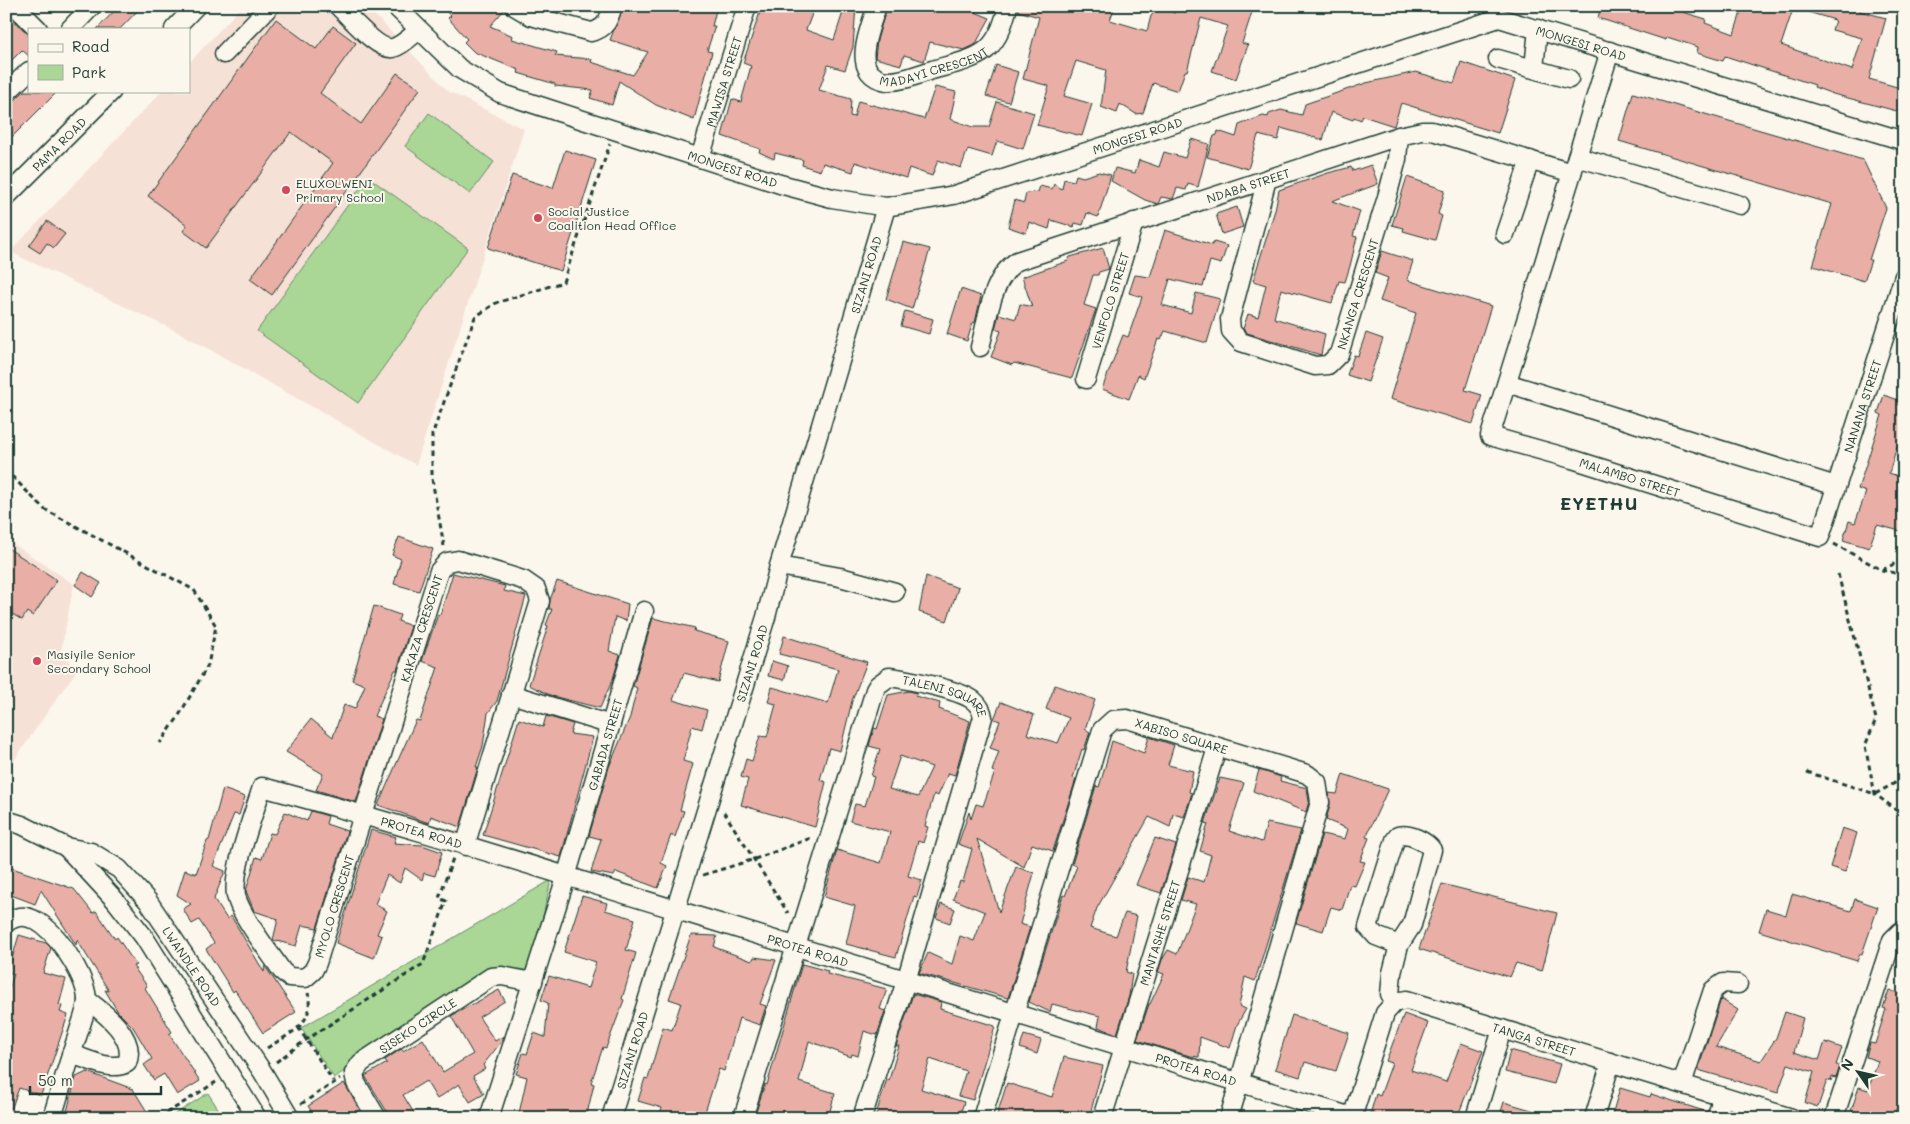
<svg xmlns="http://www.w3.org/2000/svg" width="1910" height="1124" viewBox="0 0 1910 1124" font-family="Mali,sans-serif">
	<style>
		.built { fill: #f6e1d7 }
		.green { fill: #aad796; stroke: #648a65 }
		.building { fill: #e9afa6; stroke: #1f3d34; fill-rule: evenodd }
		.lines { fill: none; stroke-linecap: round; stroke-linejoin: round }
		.minor-casing { stroke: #1f3d34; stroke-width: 21 }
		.path { stroke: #1f3d34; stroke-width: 3; stroke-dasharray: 5 4; stroke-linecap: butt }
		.minor { stroke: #fbf7ec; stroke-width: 18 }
		.poi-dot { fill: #d1495b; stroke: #fbf7ec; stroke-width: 2 }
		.labels { text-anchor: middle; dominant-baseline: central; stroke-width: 4; stroke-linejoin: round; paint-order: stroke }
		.street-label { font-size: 12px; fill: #1f3d34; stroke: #fbf7ec }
		.poi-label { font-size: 12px; fill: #1f3d34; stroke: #fbf7ec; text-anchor: start }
		.district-label { font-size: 18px; font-weight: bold; letter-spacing: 1px; fill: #1f3d34; stroke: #fbf7ec }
	</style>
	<rect width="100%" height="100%" fill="#fbf7ec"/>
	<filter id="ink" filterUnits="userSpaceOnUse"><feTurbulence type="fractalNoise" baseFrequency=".02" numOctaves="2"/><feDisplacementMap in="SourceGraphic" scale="10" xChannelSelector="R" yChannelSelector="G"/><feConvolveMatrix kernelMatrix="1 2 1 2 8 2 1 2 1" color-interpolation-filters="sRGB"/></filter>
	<g filter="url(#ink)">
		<path class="built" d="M242,6H366L448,91L524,129L416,465L180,333L10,252L162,91H189V63Z
			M6,539L74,584L61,651L76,671L6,772Z"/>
		<path class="green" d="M429,113L494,162L470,194L405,146Z
			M368,177L468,248L358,403L257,331Z
			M551,880L531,971L488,972L334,1078L301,1028Z
			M208,1093L224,1118H169Z"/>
		<path class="building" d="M119,6H142L120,29H97Z
			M440,6H503L504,10L490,26L513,36L512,39L557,52L555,56L592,59L591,62L633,75L648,52L610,40L623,6H717L712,26H715L707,51L712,52L694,120L656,105L619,81L612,105L590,98L593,90L555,86V84L518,73L519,70L474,52L464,42L467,39L448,18L451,16Z
			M762,6H815L806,30L834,40L845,6H856L853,47L845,70L828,65L819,90L851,99L850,116L854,117L858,101L924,119L935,87L956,92L950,119L973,127H989L997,102L1034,113L1023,149L997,141L992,156L968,149L961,168L938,160L932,176L909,168L906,178L855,162L853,172L823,163L820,171L802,165L803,160L775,153L774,159L759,152L760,149L722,136L732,99L741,102L751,66L743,63Z
			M887,6H987L975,12L990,18L975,45L964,50L930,42L924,61L904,55L901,65L875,58L877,40Z
			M1018,6H1115L1110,20L1147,31L1151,16L1158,8L1175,13L1172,10L1173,6H1254L1242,43L1248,45L1236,79L1212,71L1228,26L1201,18L1187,71H1185L1178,91L1153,83L1143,113L1136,114L1120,104L1117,113L1101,107L1106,70L1076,61L1064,96L1092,104L1082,136L1037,125L1049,86L1023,79L1039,17L1018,11Z
			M1601,6H1677L1676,10L1706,19L1705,23L1734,34L1743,6H1794L1781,45L1852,70L1862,38L1832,30L1835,20L1801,10L1802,6H1861L1860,11L1886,18L1869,79L1904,89V113L1833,94L1814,87L1815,85L1725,56L1723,61L1697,53L1698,47L1667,37L1666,40L1598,18Z
			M6,13L29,35V56L22,50L6,66Z
			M276,19L316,49L333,26L356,43L320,93L361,124L397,73L420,89L272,295L250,279L333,163L291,132L206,248L183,231L187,225L148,196Z
			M1461,62L1515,80L1498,133L1401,103L1394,126L1363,116L1361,120L1354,117L1353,120L1331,112L1323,140L1281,128L1278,140L1258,135L1248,169L1207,157L1214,136L1217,135L1218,131L1236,137L1239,125L1263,116L1268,117L1269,114L1281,110L1302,115L1305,104L1366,83L1416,72L1454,83Z
			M996,65L1018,72L1009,102L986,96Z
			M24,91H58L6,143V109Z
			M1633,93L1863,160L1886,208L1869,260H1871L1864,281L1813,266L1832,204L1619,141Z
			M1191,139L1209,144L1198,187L1188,184L1186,190L1177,188L1173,199L1161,197L1158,204L1145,200L1111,181L1115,168L1135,173L1139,160L1159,167L1164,152L1185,158Z
			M565,150L596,160L561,271L488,248L512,175L553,188Z
			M1371,165L1378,184L1332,201L1360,211L1353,236L1357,237L1350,266L1345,282L1339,281L1332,303L1281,289L1274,318L1325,334L1321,355L1247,333L1243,329L1248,314L1258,317L1266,285L1253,281L1275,210L1279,190L1328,173L1351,167L1353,171Z
			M1099,172L1111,175L1098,217L1087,213L1083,225L1075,223L1074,227L1051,220L1049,229L1029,222L1026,233L1008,227L1015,200L1024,203L1026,193L1038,192L1040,186L1052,189L1054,184L1062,189L1064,179L1074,181L1076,175L1083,177Z
			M1407,177L1445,190L1438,214L1442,216L1435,240L1403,231L1404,228L1392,225Z
			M1237,207L1243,227L1222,234L1216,214Z
			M47,221L65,234L54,248L47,243L40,253L29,246Z
			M1165,230L1212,245L1214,242L1227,246L1221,264L1210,261L1203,287L1170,279L1162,305L1191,313L1196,293L1220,299L1207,343L1165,331L1161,340L1158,339L1144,378L1138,375L1129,399L1102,389L1123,335L1128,337L1142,297L1129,293L1135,275L1150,277Z
			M903,242L930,249L912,309L886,299Z
			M1103,248L1109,269L1099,272L1098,275H1093L1084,305L1096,309L1072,378L1014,363L1012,365L991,357L1001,331L995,329L999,314L1016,319L1020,304L1032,307L1022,277L1068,261L1070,257Z
			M1382,251L1413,261L1407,280L1491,306L1465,390L1482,395L1473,424L1390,399L1416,313L1380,301L1388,278L1375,273Z
			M961,289L981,296L975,323L973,322L967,341L947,334Z
			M905,311L933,319L929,334L901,326Z
			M1366,333L1383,339L1368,382L1347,375L1354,355L1358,356Z
			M1884,395L1904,402V448L1897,446L1889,473L1904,478V532L1877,525L1869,548L1843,540L1849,521L1855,523L1866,492L1858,489L1882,415L1878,413Z
			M399,537L433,549L419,591L394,584L401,559L392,555Z
			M6,547L57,580L33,616L27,612L22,620L6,610Z
			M83,572L101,583L92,597L75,585Z
			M453,573L505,586L504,591L526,596L497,701L488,713L483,746L476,767H478L460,827L431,816L429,823L378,805L416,720L420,721L438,667L422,661L438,614L440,615Z
			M926,576L958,588L947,621L919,612Z
			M557,581L628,604L626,621L615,617L609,651L620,655L613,679L600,708L552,696L529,685L548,626L546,625L552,609H549L550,600Z
			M374,606L400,615L398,621L411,626L397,670H395L374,716L382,719L356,802L316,790L323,774L286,752L311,719L333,737L344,705L355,709L365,685L352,680Z
			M653,618L695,628L694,631L729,641L718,682L684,673L673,700L707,710L702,729L692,726L683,761L693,764L680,810L684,811L675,837L671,835L661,863L667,866L658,888L616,872L614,876L591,872L601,839L589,836L609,767L630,717L637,688L633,686Z
			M784,636L867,662L852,701L840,751L829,748L820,780L826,782L815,827L741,805L748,779L741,777L746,759L752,761L760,736L767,737L776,704L768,702L772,687L828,703L838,669L779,654Z
			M772,661L788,666L784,680L768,676Z
			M1055,685L1095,700L1085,729L1090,732L1084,750L1082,749L1073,778L1076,779L1053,851L1032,844L1024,867L977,839L999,912L1016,867L1034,873L1020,924L1030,927L1008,998L919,973L928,953L952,964L960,936L974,941L985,912L953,899L960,881L963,882L972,849L958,844L969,812L971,819L976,804L983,806L995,772L992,771L999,751L990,748L1000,721L994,719L1001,702L1034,715L1027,734L1058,743L1069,718L1046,709Z
			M909,691L917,693L915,696L940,703L939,709L970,721L955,775L948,773L938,796L934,794L925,826L928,827L923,843L918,841L908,876L922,880L917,897L914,896L896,957L846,944L855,906L824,897L837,850L881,863L890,832L850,821L855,804L865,806L874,777L871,776L880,749L869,746L874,728L877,729L888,695ZM900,756L932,767L918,797L889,789Z
			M546,716L573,724L570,734L593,737L561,857L483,835L519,719L543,727Z
			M1149,737L1174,745L1168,765L1193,771L1189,792L1192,793L1184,817L1173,814L1170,827L1149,817L1097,908L1090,928L1116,936L1125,913L1137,916L1126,972L1132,974L1129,996L1117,1034L1098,1027L1100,1016L1052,1004L1050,1012L1029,1002L1063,895L1065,896L1077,866L1072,864L1096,786L1099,787L1103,774L1112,741L1144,753Z
			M1259,770L1281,777L1280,781L1307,788L1309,801L1306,812L1253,791Z
			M1343,774L1388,789L1366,837L1369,838L1360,861L1365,862L1355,886L1350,885L1342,910L1331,907L1323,931L1296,923L1322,834L1345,839L1348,829L1326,820L1330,805L1329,793L1337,794Z
			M1220,778L1244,783L1229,831L1262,842L1267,823L1301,830L1255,981L1245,977L1239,1006L1246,1009L1237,1025L1230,1048L1200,1037L1199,1057L1190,1056L1137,1040L1149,1004H1150L1164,974L1158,972L1162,960L1168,950L1177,954L1196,904L1181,900L1188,877L1204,882L1211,855L1200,851L1208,824L1205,823Z
			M223,789L245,797L239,815L234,814L213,866L225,871L214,899L227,919L231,916L264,972L265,966L296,1012L263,1033L235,990L233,992L206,949L214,943L199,920L192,924L183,909L191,904L177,895L185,870L196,874L207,841L209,840Z
			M311,811L328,816L326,824L347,831L317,928L302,925L296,946L273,940L278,919L254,911L246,891L256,857L262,859L270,833L275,834L285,812L307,821Z
			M1842,828L1857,833L1845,872L1830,867Z
			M371,830L396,837L394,843L422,845L442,852L435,876L424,873L422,880L405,868L400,883L387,875L375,904L387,911L377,934L382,936L374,958L336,943Z
			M1155,838L1176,845L1161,893L1136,885Z
			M6,866L74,889L93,913L96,911L115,939L117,937L136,965L133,966L147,986L145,988L172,1032L169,1034L200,1081L177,1095L164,1074L154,1080L144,1065L152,1059L133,1027L118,1012L105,990L109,991L77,940L76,945L41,890L35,904L6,893Z
			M1442,884L1557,913L1542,971L1516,963L1510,977L1419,949Z
			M1792,894L1851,911L1855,899L1878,907L1862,954H1860L1857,961L1759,931L1766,909L1786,915Z
			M582,896L607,903L605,910L635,919L626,950L636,953L622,999L624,1000L606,1048L603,1047L591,1083L594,1084L586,1118H576L561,1113L560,1118H518L527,1077L516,1074L523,1053L527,1054L534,1033L545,1037L548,1003L541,1000L549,976L588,988L596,962L564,952Z
			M941,904L955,909L950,923L936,918Z
			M19,935L46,943L51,948L43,973L66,979L59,1005L62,1006L60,1012L68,1015L41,1095L19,1088L8,1118L6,1117V999L14,974L8,972Z
			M691,935L717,936L714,947L752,961L754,957L776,960L760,1004L766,1006L760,1025L739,1018L724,1071L719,1069L703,1118H659L662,1108L638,1101L645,1078L648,1079L663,1027L672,1030L681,1003L669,999Z
			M802,964L828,971L827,974L887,989L880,1009L885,1011L877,1035L864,1031L858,1056L852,1054L851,1057L809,1041L799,1082L835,1093L828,1118H754L765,1084L767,1085Z
			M499,990L505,1001L479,1017L495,1041L504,1036L502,1041L483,1065L485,1069L473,1076L484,1094L470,1102L459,1084L437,1099L426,1081L403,1095L417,1118H391L365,1076L387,1063L385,1060L401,1049L403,1051L423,1039L443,1072L473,1054L451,1016Z
			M1889,990L1904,995V1110L1897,1107L1894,1118H1870L1851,1111L1859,1087L1868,1090L1878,1061L1866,1057L1870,1043L1875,1044L1886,1009L1883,1008Z
			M913,994L941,1002L940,1009L995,1026L973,1100L958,1096L966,1071L930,1059L921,1089L964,1102L959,1118H875L887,1079L889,1080L899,1046H896Z
			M1721,999L1738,1010L1716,1047L1761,1061L1776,1038L1785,1012L1803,1018L1794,1052L1819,1060L1825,1042L1842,1048L1836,1065L1840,1066L1836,1078L1832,1077L1831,1081L1827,1080L1818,1107L1805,1103L1814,1072L1788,1064L1778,1093L1698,1070Z
			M1404,1014L1428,1023L1411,1070L1446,1082L1461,1043L1483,1051L1457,1118H1369L1376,1094L1380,1096L1392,1063L1386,1061Z
			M1292,1015L1349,1033L1336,1071L1305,1062L1300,1077L1275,1069Z
			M1024,1035L1041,1040L1037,1054L1020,1048Z
			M1510,1050L1560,1064L1554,1084L1505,1072Z
			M1064,1057L1103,1066L1089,1118L1059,1111L1057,1118H996L1007,1083L1052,1097Z
			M87,1072L133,1089L151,1118H76L66,1115L76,1077Z
			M344,1083L360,1110L348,1118H316L308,1106Z
			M1620,1088L1650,1097L1651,1094L1707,1112L1706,1118H1620L1612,1115Z
			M1504,1102L1545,1114L1544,1118H1499Z"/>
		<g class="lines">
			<g class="minor-casing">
				<g id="minor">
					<path d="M15,6L38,29"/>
					<path d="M338,6C349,16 378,51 393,48C403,45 411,36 419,30"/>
					<path id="s1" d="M395,6L460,69L500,93L780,184L832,198L886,207L954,195L1499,18L1904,141"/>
					<path d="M514,6L531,16L591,32C606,29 609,19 613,6"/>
					<path id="s2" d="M877,6C870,28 848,75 887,81C901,82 919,74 932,70C949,65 972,61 986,50C999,39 1004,22 1008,6"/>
					<path d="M70,29L92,6"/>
					<path d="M174,29L196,6"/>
					<path id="s3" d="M1610,51L1490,436L1572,459L1820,537L1904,276"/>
					<path d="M224,54L270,6"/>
					<path d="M1498,59L1569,79"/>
					<path d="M1534,68L1538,29"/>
					<path d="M6,93L29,71"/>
					<path d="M1577,157L1740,205"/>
					<path id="s4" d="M700,158L747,6"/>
					<path id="s5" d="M1267,179L1230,319L1231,331L1241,342L1315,366L1328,365L1339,354L1387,197L1397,159L1399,136"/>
					<path id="s6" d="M6,197L112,91"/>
					<path d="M1505,234L1530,160"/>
					<path id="s7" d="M980,347C988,319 991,278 1017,261L1399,136L1422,131H1432L1572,173"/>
					<path id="s8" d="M1086,379L1134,222"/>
					<path d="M1507,383L1836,486"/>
					<path d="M779,566L840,577L895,592"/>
					<path d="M511,694L611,725"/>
					<path id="s9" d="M6,820L22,825L66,847L91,852L119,869L148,901L262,1071L290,1118"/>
					<path id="s10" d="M465,846L540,601L536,589L523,580L458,560L447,562L439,571L317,963L313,971L305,978L289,977L282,971C270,953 239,914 236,895C232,869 254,814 262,787C406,825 548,871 690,914C911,982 1132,1049 1352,1117"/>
					<path d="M66,847L115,900L144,937L257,1118"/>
					<path d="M6,923C20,913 31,916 44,926C61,939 87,979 87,1001C86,1013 80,1026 77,1037C68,1064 60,1091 52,1118"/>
					<path d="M1395,1002L1390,994L1392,973L1399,945L1412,925L1432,850C1426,841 1409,833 1398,836L1395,840L1368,927L1376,936L1399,945"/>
					<path d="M71,1054C88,1059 111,1072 127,1063C137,1038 105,1013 87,1000"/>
					<path d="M1682,1084L1713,990L1723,983L1738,984"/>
					<path id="s11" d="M377,1118L356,1083L354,1073L361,1063L491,977L502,976L533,982"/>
					<path id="s12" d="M489,1118L566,877L644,611"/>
					<path id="s13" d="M611,1118L766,617L779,566L886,207"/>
					<path id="s14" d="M743,1118L875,690L878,685L889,677C907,679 959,690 973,700C979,705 982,710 983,717L906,981L862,1118"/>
					<path id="s15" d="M982,1118L1102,730L1113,720L1127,719L1307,774L1317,782L1320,802L1229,1118"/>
					<path id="s16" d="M1102,1118L1217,748"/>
					<path id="s17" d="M1352,1118L1385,1013L1395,1002L1407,1000L1792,1118"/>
					<path d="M1475,1118L1502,1029"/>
					<path d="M1594,1118L1611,1062"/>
					<path d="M1716,1118L1723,1097"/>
					<path d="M1834,1118L1892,940L1900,932L1904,931"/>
				</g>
			</g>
			<path class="path" d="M6,470L44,509L194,590L216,626L208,665L177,719L160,743
				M1834,544L1882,570L1904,575
				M444,546L432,479V435L475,317L496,303L563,282L610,144
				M1882,570L1904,559
				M1838,574L1876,719L1865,746L1875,794L1904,816
				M1807,772L1875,794L1904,778
				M724,812L788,913
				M703,875L755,859L811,838
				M298,1027L333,1081
				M267,1048C290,1033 315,1025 308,993
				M276,1062L306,1040L423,964L446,901L439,898L453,858
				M301,1104L340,1079
				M159,1118L216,1082"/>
			<use href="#minor" class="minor"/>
		</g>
	</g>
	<g class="poi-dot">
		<circle cx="286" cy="190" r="5"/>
		<circle cx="538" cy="218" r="5"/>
		<circle cx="37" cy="661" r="5"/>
	</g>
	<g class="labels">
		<g class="street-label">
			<text stroke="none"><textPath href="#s1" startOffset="1268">MONGESI ROAD</textPath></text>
			<text stroke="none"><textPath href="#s2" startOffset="138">MADAYI CRESCENT</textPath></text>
			<text stroke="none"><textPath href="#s4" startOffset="80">MAWISA STREET</textPath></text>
			<text stroke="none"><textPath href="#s1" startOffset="802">MONGESI ROAD</textPath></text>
			<text stroke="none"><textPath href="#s6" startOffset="75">PAMA ROAD</textPath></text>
			<text stroke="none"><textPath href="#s1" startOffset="382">MONGESI ROAD</textPath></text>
			<text stroke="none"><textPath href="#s7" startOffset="339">NDABA STREET</textPath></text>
			<text stroke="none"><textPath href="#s13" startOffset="881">SIZANI ROAD</textPath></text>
			<text stroke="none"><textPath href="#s5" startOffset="341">NKANGA CRESCENT</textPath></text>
			<text stroke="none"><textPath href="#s8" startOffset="82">VENFOLO STREET</textPath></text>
			<text stroke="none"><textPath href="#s3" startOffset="886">NANANA STREET</textPath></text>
			<text stroke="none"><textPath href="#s3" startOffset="549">MALAMBO STREET</textPath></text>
			<text transform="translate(421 628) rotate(-72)">KAKAZA CRESCENT</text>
			<text stroke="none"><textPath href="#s13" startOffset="476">SIZANI ROAD</textPath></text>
			<text stroke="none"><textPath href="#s14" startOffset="528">TALENI SQUARE</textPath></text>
			<text stroke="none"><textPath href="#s15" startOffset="492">XABISO SQUARE</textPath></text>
			<text stroke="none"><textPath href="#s12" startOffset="391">GABADA STREET</textPath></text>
			<text stroke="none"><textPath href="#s10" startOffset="1198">PROTEA ROAD</textPath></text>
			<text transform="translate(334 906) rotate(-73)">MYOLO CRESCENT</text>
			<text stroke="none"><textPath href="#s16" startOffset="194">MANTASHE STREET</textPath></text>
			<text stroke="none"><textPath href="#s10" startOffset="1602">PROTEA ROAD</textPath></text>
			<text stroke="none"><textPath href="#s9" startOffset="246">LWANDLE ROAD</textPath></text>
			<text stroke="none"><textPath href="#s11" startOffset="131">SISEKO CIRCLE</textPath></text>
			<text stroke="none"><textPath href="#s17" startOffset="270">TANGA STREET</textPath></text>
			<text stroke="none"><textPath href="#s13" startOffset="71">SIZANI ROAD</textPath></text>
			<text stroke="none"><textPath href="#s10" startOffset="2008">PROTEA ROAD</textPath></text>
		</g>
		<g class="poi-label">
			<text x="296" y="183">ELUXOLWENI<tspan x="296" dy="14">Primary School</tspan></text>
			<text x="548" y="211">Social Justice<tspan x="548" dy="14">Coalition Head Office</tspan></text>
			<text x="47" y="654">Masiyile Senior<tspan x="47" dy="14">Secondary School</tspan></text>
		</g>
		<g class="district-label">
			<text x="1599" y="503">EYETHU</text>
		</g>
	</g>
	<rect width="1910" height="1124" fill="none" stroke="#fbf7ec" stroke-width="25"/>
	<rect x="12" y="12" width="1885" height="1099" fill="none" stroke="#1f3d34" stroke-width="2" filter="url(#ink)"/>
	<rect x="28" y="28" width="162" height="65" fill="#fbf7ec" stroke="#a3ada2"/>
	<rect x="38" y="44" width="25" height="8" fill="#fbf7ec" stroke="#a3ada2"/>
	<text x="72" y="52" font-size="15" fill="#1f3d34">Road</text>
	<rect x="38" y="65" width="25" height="15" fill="#aad796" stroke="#a3ada2"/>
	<text x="72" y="78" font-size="15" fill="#1f3d34">Park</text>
	<g transform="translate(1858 1072) rotate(304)" stroke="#fbf7ec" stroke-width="4" paint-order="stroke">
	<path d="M0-4L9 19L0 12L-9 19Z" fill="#1f3d34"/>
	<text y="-8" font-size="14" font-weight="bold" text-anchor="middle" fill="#1f3d34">N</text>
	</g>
	<path d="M30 1086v8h131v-8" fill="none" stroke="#1f3d34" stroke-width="2.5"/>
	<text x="38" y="1086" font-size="15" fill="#1f3d34" stroke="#fbf7ec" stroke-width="4" paint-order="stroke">50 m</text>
</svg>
